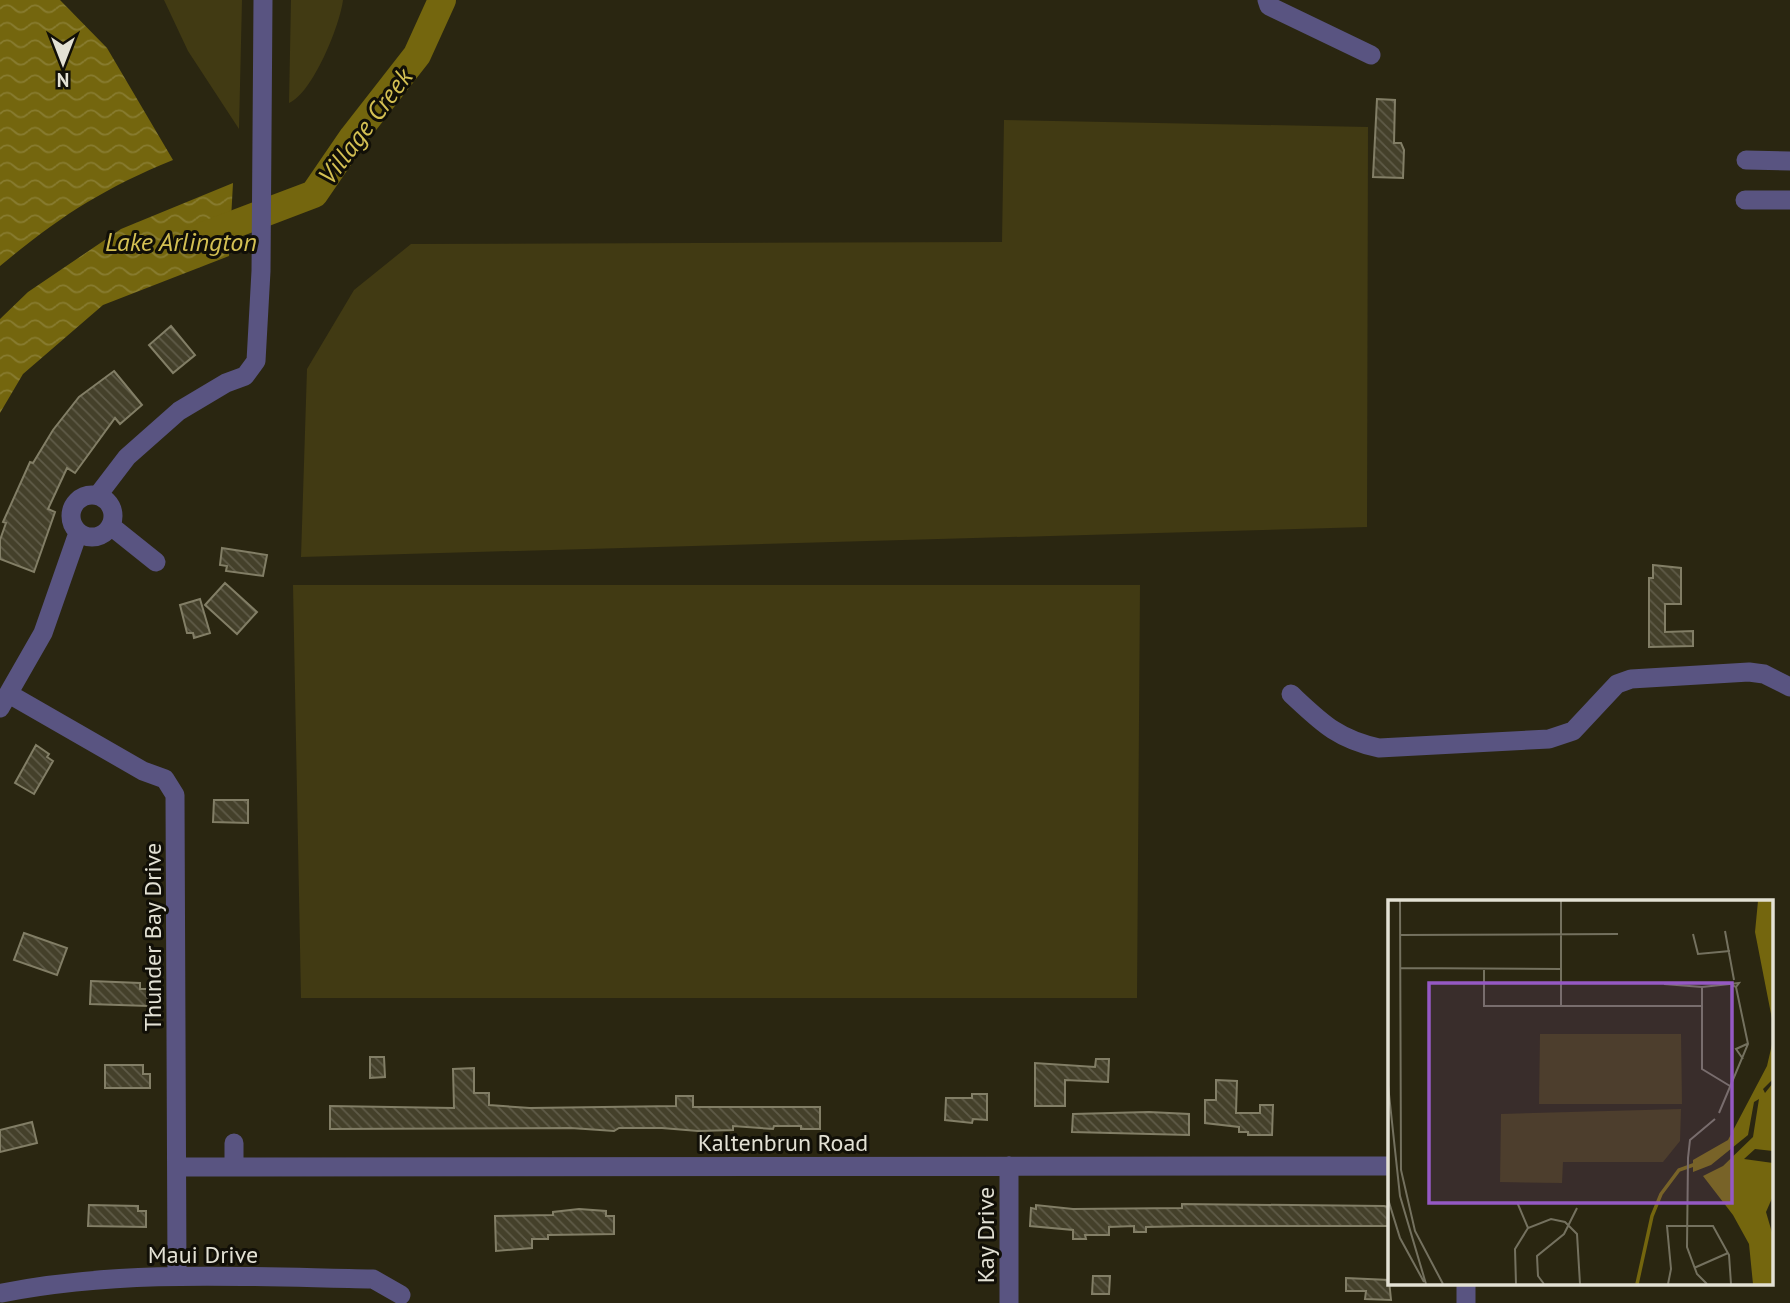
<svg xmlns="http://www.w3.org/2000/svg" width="1790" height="1303" viewBox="0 0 1790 1303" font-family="'PT Sans',sans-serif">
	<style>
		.grass { fill: #413a13 }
		.water { fill: url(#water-waves) }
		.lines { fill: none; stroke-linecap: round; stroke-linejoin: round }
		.river { stroke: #74660e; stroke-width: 28 }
		.building { fill: url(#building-back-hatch); stroke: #827e66; stroke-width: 2 }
		.minor { stroke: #595481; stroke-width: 19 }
		.labels { text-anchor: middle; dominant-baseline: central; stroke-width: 6; stroke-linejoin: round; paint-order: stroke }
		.street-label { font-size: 24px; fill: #e3e1d4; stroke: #110f07 }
		.water-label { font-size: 26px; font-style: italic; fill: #d4c053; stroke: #110f07 }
		.inset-river { fill: none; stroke: #74660e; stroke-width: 3.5 }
		.inset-road { fill: none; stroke: #74715f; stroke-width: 2 }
		.view { fill: #9559c4; fill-opacity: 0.15; stroke: #9559c4; stroke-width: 3.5 }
		.inset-edge { fill: none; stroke: #e3e1d4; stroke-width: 3.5 }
	</style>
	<defs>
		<pattern id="water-waves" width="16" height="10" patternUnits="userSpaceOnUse" patternTransform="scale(1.75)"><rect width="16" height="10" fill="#74660e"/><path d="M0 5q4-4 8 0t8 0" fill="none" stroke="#887c30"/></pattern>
		<pattern id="building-back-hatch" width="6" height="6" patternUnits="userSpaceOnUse" patternTransform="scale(1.75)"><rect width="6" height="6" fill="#44402a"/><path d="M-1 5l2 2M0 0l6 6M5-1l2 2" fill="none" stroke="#5f5b48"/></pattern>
	</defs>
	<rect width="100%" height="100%" fill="#2a2611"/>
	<path class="grass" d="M164,0H242L239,129L188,51Z
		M291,0H343C340,25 313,93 289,103Z
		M1004,120L1368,127L1367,527L301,557L307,369L354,290L411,244L1002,242Z
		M293,585H1140L1137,998H301Z"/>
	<path class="water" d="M0,0H60L107,48L173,160C102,189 59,217 0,266Z
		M233,183L229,256L103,305L23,374L0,413V319L28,292L121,229Z"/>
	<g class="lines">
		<path class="river" d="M195,239L314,194L353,137L417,55L442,0"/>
	</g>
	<path class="building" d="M1377,99L1395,100L1394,143H1401L1404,150L1403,178L1373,177Z
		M171,326L195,355L173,373L149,345Z
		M114,371L142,405L120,424L115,418L75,473L67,468L48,509L55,512L34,572L0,559V540L6,523L3,522L30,462L33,463L53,430L79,397Z
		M222,548L267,555L263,576L226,571L227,566L220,565Z
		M1653,565L1681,568V604H1665V632L1693,631V646L1649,647V578H1653Z
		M225,583L257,612L237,634L205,605Z
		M200,599L210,633L194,638L193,633H187L180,605Z
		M36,745L49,754L47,757L53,761L34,794L15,783Z
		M214,800H248V823L213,822Z
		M24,933L67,948L57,975L14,960Z
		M91,981L140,983V989H149L148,1006L90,1004Z
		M370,1057H384L385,1077L370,1078Z
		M1096,1059H1109L1108,1082L1065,1080V1106H1035V1063L1095,1067Z
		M105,1065H143V1074H150V1088H105Z
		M474,1068V1093H489V1105L530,1108L676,1106V1096H693V1107H820V1129H801V1126H774L773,1129L733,1126V1130L698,1131L662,1128H619L614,1131L571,1128L330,1129V1106L454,1108L453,1069Z
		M1216,1080L1237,1081L1236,1113H1260V1105H1273L1272,1135H1248V1132H1239V1127L1205,1123V1100H1216Z
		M972,1094H987V1120L973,1119L972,1123L945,1120L946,1098H972Z
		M1149,1112L1189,1114V1135L1072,1132L1073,1114Z
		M32,1122L37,1143L0,1152V1130Z
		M1182,1204L1384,1206L1389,1207V1226H1192L1146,1227V1232H1134V1226L1109,1227V1235H1085L1086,1239H1073V1230L1030,1226L1031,1208L1036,1209V1205L1073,1209L1182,1208Z
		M89,1205L138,1206V1211H146V1227L88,1226Z
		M579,1209L606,1211V1216H614V1234L548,1235V1239H532V1248L496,1251L495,1216L553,1215V1212Z
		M1093,1276H1110L1109,1294H1092Z
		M1346,1278L1389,1280L1391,1300L1365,1299L1366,1291H1346Z"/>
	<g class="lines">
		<path class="minor" d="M1267,0L1269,6L1371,55
			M1746,160L1790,161
			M1745,200H1790
			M71 516a21 21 0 1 1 42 0a21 21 0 1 1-42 0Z
			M98,495L127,457L179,411L226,383L245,376L256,361L261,271L263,0
			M111,526L156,562
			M9,694L143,771L165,779L175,795L177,1276
			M1291,694C1321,722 1337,739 1379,748L1549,739L1573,731L1617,684L1631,679L1749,672L1764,674L1790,687
			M0,708L43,633L78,533
			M234,1143V1167
			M178,1167L1389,1166
			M1466,1284V1303
			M2,1293C124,1269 250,1277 373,1279L401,1295
			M1009,1303V1166"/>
	</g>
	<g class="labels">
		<g class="street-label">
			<text transform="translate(152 937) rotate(-90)">Thunder Bay Drive</text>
			<text x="783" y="1142">Kaltenbrun Road</text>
			<text transform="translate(985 1235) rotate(-90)">Kay Drive</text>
			<text x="203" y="1254">Maui Drive</text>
		</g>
		<g class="water-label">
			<text transform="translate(365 126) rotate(-53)">Village Creek</text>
			<text x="181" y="241">Lake Arlington</text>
		</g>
	</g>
	<g transform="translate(1388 900)">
		<rect width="385" height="385" fill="#2a2611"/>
		<path d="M152,134H293L294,204H151ZM293,209L292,241L275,262H175L174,283L112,282L113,214Z" fill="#413a13"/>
		<path d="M370,1H385V124L367,32ZM385,140V179L375,189L377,193L385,183V251L367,249L356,259L385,263V296L378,312L385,336V384H365L361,344L345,315L315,276L335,266L365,237L371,199L366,202L360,235L323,265L305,272V260L340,240L379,166Z" fill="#74660e"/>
		<path class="inset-river" d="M249,384L264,316L273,294L291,270L308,264"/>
		<path class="inset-road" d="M12,1L13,270L27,331L55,384M337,31L346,80M305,34L310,54L342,51M12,35L230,34M12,68L173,69M96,70V106H314M276,84L314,87L351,83L348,87L344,85M314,87V169L342,186M173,106V1M355,159L348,149L359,144M0,185L12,296L38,384M331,213L360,144L348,87M0,299L12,338L36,382M129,302L140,328M306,368L340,353M128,384L127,349L140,328L163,319L177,322L189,334L192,384M156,384L150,376L149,356L176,334L189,308M280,384L283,369L279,326H325L341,355L343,384M319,384L309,374L299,347L300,258L302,240L327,219"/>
		<path class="view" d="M41,83H344V303H41Z"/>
		<rect width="385" height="385" class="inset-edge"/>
	</g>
	<g transform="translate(63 63) rotate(180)" stroke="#110f07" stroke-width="5" paint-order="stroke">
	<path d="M0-5L12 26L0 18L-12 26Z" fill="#e3e1d4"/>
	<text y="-10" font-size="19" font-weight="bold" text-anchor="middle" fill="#e3e1d4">N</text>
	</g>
</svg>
